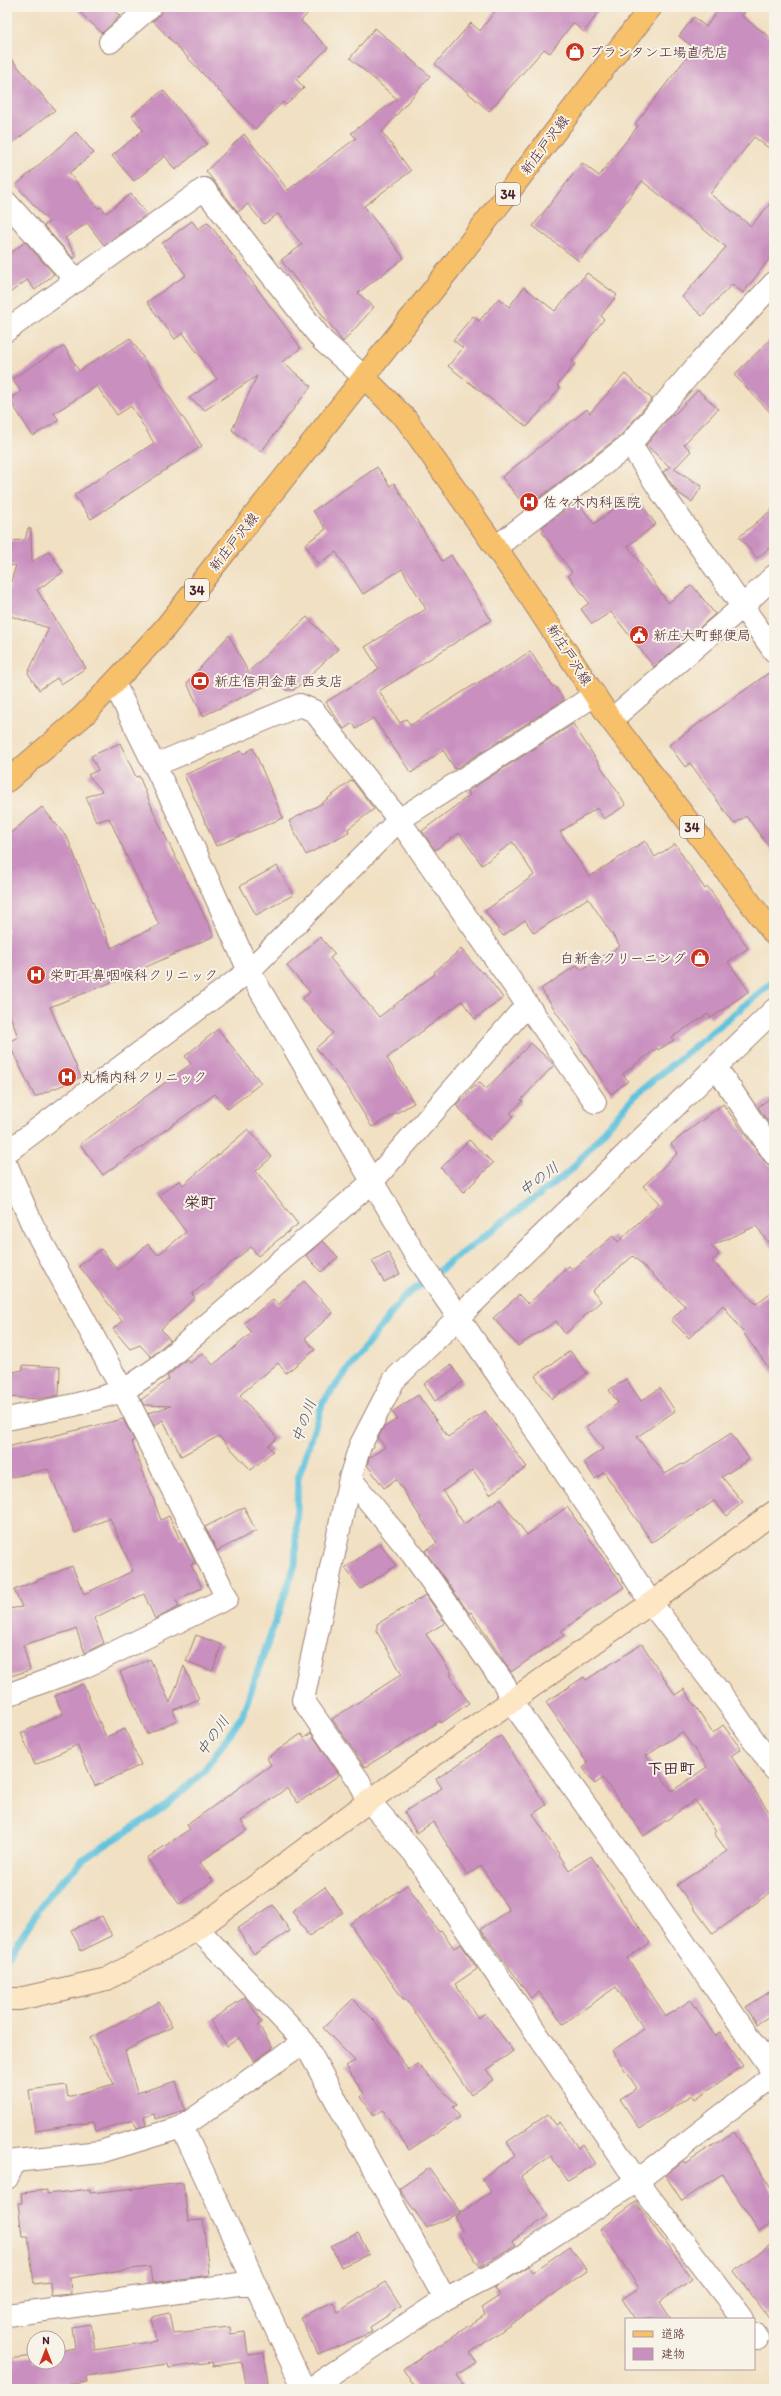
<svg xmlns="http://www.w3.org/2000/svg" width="781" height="2396" viewBox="0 0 781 2396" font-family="Itim,'Klee One',sans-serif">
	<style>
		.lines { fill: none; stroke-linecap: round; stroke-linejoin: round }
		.stream { stroke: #60c3de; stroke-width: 7 }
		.building { fill: #c98fbf; fill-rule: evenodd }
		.street-casing { stroke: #9e8076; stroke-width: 24 }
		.secondary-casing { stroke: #9e8076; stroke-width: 24 }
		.primary-casing { stroke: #9e8076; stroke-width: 24 }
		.street { stroke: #fff; stroke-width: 22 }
		.secondary { stroke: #fce6c4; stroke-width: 22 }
		.primary { stroke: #f7c06b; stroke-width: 22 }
		.labels { text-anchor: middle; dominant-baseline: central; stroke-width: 4; stroke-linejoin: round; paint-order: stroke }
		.shield { fill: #f7f3e8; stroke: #7e5f64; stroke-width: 1 }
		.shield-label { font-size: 13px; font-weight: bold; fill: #4a1f2b }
		.poi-label { font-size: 14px; fill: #4a1f2b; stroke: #f7f3e8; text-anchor: start }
		.street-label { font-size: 14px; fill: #4a1f2b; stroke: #f7f3e8 }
		.water-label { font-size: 15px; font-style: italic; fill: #515061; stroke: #f7f3e8 }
		.quarter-label { font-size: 16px; font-weight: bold; fill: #4a1f2b; stroke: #f7f3e8 }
	</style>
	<rect width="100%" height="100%" fill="#f7f3e8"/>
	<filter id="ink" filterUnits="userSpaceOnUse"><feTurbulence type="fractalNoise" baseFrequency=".025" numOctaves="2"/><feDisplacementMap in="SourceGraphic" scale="8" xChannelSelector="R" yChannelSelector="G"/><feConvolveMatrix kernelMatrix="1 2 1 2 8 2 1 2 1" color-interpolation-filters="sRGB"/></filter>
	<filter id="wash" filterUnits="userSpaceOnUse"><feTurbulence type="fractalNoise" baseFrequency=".012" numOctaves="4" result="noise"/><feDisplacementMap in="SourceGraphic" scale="16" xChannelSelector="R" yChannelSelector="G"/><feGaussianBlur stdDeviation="0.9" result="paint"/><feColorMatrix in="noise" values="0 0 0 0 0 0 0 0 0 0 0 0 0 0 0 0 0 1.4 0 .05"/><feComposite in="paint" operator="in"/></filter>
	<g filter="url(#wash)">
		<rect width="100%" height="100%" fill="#f1e0c2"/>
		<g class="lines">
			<path class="stream" d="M7,1958L46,1899L62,1881L85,1858L165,1807L204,1771L242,1716L295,1565L298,1478L323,1402L403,1298L570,1171L634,1096L774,981"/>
		</g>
		<g id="blocks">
			<path class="building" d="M74,7H110L120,16L102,33Z
				M167,7H313L301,21L328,48L296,79L304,88L286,105L283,102L255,129L153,21Z
				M498,7H602L584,32L573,23L550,53L544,49L489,111L435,64L471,23L480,31Z
				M720,7H748L742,16L774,40V152L754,137L710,194L751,226L774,199V253L743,293L732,284L702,316L682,297L726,247L642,181L579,261L533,226L582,163L599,176L638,126L635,124L694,48L679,36L694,17L706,27Z
				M375,28L430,76L382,132L411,171L364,206L404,258L358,293L374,307L343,342L281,260L302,245L278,214L264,224L248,204L238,212L206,171L244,134L288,190L356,138L351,133L397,99L350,58Z
				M7,54L55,110L7,147Z
				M163,90L207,144L175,170L165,156L134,181L112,156L143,130L132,116Z
				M76,132L94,153L69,173L98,208L101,207L106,213L131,194L147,214L104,245L87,223L65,238L76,256L74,259L44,226L49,222L16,185Z
				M192,221L198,229L208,222L301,348L282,362L311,386L261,452L232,430L257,376L205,410L189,398L217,379L183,333L175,339L147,302L186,275L162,243Z
				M25,242L54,274L35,290L27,280L7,295V256Z
				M587,273L617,295L601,316L604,319L572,361L575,364L557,385L560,388L527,427L448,366L463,348L453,340L473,316L479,321L499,298L509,307L524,287L555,311Z
				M774,336V416L734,375Z
				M130,338L202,446L91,519L74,495L154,443L131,406L117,415L97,386L54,413L59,420L33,436L9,399L21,392L12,379L64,346L79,371Z
				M625,374L652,399L621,435L526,508L502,477L587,409L590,413Z
				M698,390L718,409L684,444L691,451L674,469L702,486L692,502L678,493L663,472L670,467L646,445L671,415L673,416Z
				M377,467L390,486L394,483L442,561L451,555L491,620L379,691L400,723L406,719L411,725L472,686L510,665L530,651L553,687L555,686L564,700L455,769L443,750L411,773L373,718L356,729L353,723L344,729L326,702L379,669L365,647L426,609L402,569L363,594L336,552L318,564L305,544L326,529L313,511Z
				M633,494L656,524L628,546L668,603L692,585L715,614L654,667L611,612L592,624L581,609L589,603L568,575L572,572L542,532L544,530L542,527L577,501L594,524Z
				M774,508V544L757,558L739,537Z
				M28,528L31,529L32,562L49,551L63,572L37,590L86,668L61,684L57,678L39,690L28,673L49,628L7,615V595L16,565L7,566V541L25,540Z
				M307,617L338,649L294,690H286L277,680L203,716L187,683L229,635L248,672Z
				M774,669V854L746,816L734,824L690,763L685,767L669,745Z
				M573,724L626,805L604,819L597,808L560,832L589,877L645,841L655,857L675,844L705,889L708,887L748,948L728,962L749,991L711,1018L708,1014L672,1037L674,1040L658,1050L657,1048L623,1074L628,1081L611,1094L541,989L577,965L581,970L620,946L588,898L534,933L525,920L503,936L485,911L534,875L513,842L482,865L459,833L435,850L422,831L470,795L468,791Z
				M120,743L136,777L139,776L155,815L214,936L122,978L50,1007L81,1077L35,1097L8,1042L18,1037L7,1007V836L42,807L68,839L111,948L159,925L109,818L96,822L86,797L102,791L88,775L98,770L91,756Z
				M253,748L283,818L216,846L184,775L241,751L244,754Z
				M352,780L374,809L348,829L349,832L306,855L289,821L321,804Z
				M277,866L293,895L256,915L240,886Z
				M320,937L335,954L330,958L379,1017L435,974L434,972L461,949L482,973L484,972L503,998L475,1019L462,1001L387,1058L414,1103L372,1127L348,1088L316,1048L333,1033L302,999L310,992L287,966Z
				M218,1029L261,1083L228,1109L215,1094L103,1175L80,1144L191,1064L185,1056Z
				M531,1043L554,1065L521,1100L523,1101L510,1113L513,1116L490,1140L456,1105L479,1082L486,1089Z
				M774,1095V1124L771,1126L758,1107Z
				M723,1104L764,1161L774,1167V1250L756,1226L711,1246L719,1254L712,1261L756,1304L774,1290V1375L723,1305L689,1338L671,1320L685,1306L633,1256L592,1291L601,1301L565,1334L556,1321L518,1346L493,1318L519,1295L528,1304L569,1266L573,1270L613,1236L618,1242L659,1203L643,1186L678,1153L671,1144Z
				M248,1129L272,1157L256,1171L298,1224L258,1256L251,1247L192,1294L195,1298L161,1329L170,1340L151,1357L140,1345L130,1349L113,1329L122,1321L79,1266L101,1249L118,1270L148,1244L158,1255L186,1232L159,1195L180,1180L183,1185Z
				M469,1140L493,1163L464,1192L441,1168Z
				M323,1241L338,1257L321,1272L306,1255Z
				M388,1252L400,1274L384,1282L372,1261Z
				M304,1281L333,1313L305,1338L315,1350L286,1373L278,1363L240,1395L277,1438L268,1446L273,1451L251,1470L219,1436L181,1456L163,1420L154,1426L148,1413L171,1406L144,1405L141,1400L169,1379L167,1376L187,1359L190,1363L203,1353L213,1365L252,1333L244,1323L273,1299L278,1305Z
				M570,1351L587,1373L552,1399L535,1376Z
				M23,1365L60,1367L59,1395L40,1399L7,1397V1373L23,1370Z
				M451,1365L463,1382L435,1401L424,1384Z
				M626,1379L641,1401L660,1388L675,1411L637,1437L665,1474L682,1464L683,1465L731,1433L749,1459L722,1477L743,1502L727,1516L714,1501L652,1542L604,1472L595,1479L584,1462L603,1449L586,1427L618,1403L609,1390Z
				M418,1395L448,1437L485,1411L527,1467L490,1494L473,1470L443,1491L464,1524L500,1499L527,1535L567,1507L624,1587L561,1631L564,1635L511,1672L471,1612L469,1613L425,1551L437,1543L396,1479L384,1488L367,1465L369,1458L385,1447L378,1438L383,1428L397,1419L392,1412Z
				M123,1419L134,1440L132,1442L161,1520L169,1516L180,1540L183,1538L195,1563L191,1565L202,1588L176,1600L179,1607L155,1619L144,1594L94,1618L104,1643L85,1653L76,1629L23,1645L30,1670L7,1677V1609L22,1607L14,1590L72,1566L84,1594L133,1571L110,1518L75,1533L48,1469L7,1478V1447Z
				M244,1507L256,1531L217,1551L205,1527Z
				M380,1543L396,1565L361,1589L345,1568Z
				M426,1595L445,1623L426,1634L452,1674L450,1675L469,1703L441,1723L440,1721L365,1767L332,1719L402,1674L377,1632V1624Z
				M196,1635L222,1645L212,1671L186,1661Z
				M642,1644L675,1695L684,1689L713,1733L723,1725L741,1749L731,1756L774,1819V1890L713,1934L677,1885L727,1851L714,1833L716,1831L695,1800L644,1836L603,1778L595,1784L583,1768L588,1764L546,1702L584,1677L586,1680ZM682,1732L707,1767L672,1791L646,1756Z
				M150,1659L170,1703L184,1666L199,1699L173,1710L177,1720L147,1734L120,1672Z
				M83,1684L106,1737L125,1729L141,1765L95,1786L77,1745L35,1765L21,1733L63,1714L55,1696Z
				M311,1733L339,1775L298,1803L287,1788L241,1821L247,1830L200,1862L213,1881L179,1904L147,1858L190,1829L187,1825L271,1765L267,1758L301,1734L304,1738Z
				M501,1736L546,1805L533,1814L569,1870L591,1856L650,1943L627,1958L666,2016L691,2000L715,2036L720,2032L743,2066L695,2099L692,2095L640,2129L620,2099L637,2088L612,2051L644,2029L616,1987L563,2024L539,1992L531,1998L481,1929L509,1910L481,1866L467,1875L433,1822L417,1833L404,1812L442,1788L436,1779Z
				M407,1885L438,1931L441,1930L454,1948L461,1944L477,1969L455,1984L478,2018L485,2013L513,2051L487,2070L493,2080L471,2095L406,1999H403L350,1924Z
				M325,1887L343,1913L309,1936L292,1911Z
				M273,1905L290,1931L254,1954L237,1929Z
				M102,1916L112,1936L81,1951L71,1930Z
				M774,1989V2013L757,2024L746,2007Z
				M245,1997L262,2022L258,2025L273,2048L254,2061L239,2038L227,2046L210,2021Z
				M353,1999L375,2021L408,2070L417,2064L457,2105L453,2107L460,2117L409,2150L383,2110L374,2116L361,2097L364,2094L346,2066L355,2061L323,2028Z
				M159,2002L172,2027L125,2051L137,2093L176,2081L185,2110L155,2119L154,2114L144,2117L146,2125L137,2128L133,2120L96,2131L93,2122L35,2131L29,2090L66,2085L68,2097L114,2084L90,2038Z
				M548,2114L556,2125L560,2122L578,2148L582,2144L595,2164L568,2181L551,2156L521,2177L548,2216L512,2241L515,2245L480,2267L459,2234L463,2232L455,2217L491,2192L482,2178L515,2155L507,2142Z
				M734,2132L774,2193V2221L759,2231L722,2174L682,2201L665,2175L683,2161L685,2163Z
				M429,2168L461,2212L427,2228L399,2189Z
				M183,2183L188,2221L203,2220L209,2275L152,2283L150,2267L122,2270L70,2278L71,2294L51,2296L50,2282L34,2284L28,2236H22L18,2203H22L21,2193L47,2190V2194L90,2189V2193Z
				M636,2202L692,2279L660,2302L671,2319H636L622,2299L639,2288L600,2229Z
				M358,2233L369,2254L341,2267L331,2246Z
				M774,2241V2324L734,2272Z
				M570,2246L587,2271L470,2353L476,2362L457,2375L467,2389H416L403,2369L485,2315L481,2308L499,2296L494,2288L529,2266L533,2272Z
				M385,2282L401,2307L370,2327L372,2332L318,2355L300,2317L333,2302L338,2312Z
				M169,2313L173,2333L230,2327L231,2334L245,2332L248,2355L264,2353L269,2389H247L242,2362L213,2366L212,2362L169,2368L168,2364L86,2376L87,2382L34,2389H7V2359L34,2356V2362H58V2351L75,2348L72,2327L91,2324L95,2350L156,2341L151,2317Z"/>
		</g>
	</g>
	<g filter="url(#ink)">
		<use href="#blocks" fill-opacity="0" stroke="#9e8076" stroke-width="1"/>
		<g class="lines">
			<g class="street-casing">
				<path id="street" d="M110,42L150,7
					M7,203L77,281
					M7,330L204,189L323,341L364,377
					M630,444L662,493L774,651
					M496,547L630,444L702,360L774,283
					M115,685L178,813L249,971L413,1251L600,1524L651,1603L730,1706L774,1769
					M611,720L742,607L774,576
					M155,765L300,705L314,711L399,820L595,1102
					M716,1067L774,1154
					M7,1152L249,971L399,820L595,695
					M7,1166L32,1224L123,1391L227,1598L84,1667L7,1695
					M7,1419L74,1405L123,1391L157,1368L372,1182L526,1006
					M350,1478L412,1554L505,1685L511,1701L683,1941L774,2074
					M198,1929L304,2042L445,2299L496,2273L637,2181L774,2075
					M182,2127L304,2389
					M7,2178L15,2161L100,2152L182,2127L304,2042
					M7,2315L254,2282
					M743,2319L637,2181L414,1853L369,1801L359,1781L303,1700L350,1478L360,1446L394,1380L774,1010
					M754,2334L757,2339
					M310,2389L445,2299"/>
			</g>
			<g class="secondary-casing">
				<path id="secondary" d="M7,1999H19L107,1979L198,1929L369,1801L651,1603L774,1512"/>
			</g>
			<g class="primary-casing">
				<path id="primary" d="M364,377L406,419L531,598L611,720L774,934
					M7,781L83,716L165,628L448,271L651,7"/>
			</g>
			<use href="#street" class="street"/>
			<use href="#secondary" class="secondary"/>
			<use href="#primary" class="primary"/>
		</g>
	</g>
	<defs>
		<g id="shop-disc" transform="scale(1)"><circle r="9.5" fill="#c8321e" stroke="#f7f3e8"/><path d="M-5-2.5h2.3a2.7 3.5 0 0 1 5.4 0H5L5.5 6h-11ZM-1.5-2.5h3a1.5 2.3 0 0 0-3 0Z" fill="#fff"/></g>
		<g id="hospital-disc" transform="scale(1)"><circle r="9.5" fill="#c8321e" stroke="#f7f3e8"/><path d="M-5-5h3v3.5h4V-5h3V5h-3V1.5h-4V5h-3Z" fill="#fff"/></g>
		<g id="civic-disc" transform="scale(1)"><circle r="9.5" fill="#c8321e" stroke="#f7f3e8"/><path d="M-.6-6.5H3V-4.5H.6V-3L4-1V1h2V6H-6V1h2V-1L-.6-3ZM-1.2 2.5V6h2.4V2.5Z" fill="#fff"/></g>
		<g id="bank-disc" transform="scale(1)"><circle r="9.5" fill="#c8321e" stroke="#f7f3e8"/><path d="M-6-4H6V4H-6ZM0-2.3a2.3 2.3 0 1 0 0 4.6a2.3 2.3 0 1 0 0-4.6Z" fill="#fff"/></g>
	</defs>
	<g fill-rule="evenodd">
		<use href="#shop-disc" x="575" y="52"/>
		<use href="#hospital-disc" x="529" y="502"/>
		<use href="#civic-disc" x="639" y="635"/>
		<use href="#bank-disc" x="200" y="681"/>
		<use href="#shop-disc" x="700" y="958"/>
		<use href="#hospital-disc" x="36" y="975"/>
		<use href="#hospital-disc" x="67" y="1077"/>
	</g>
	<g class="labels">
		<g class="shield">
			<rect x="496" y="183" width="24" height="22" rx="3"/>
			<rect x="185" y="579" width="24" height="22" rx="3"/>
			<rect x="680" y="816" width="24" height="22" rx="3"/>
		</g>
		<g class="shield-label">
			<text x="508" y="194">34</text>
			<text x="197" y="590">34</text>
			<text x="692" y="827">34</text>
		</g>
		<g class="poi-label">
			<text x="589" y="52">プランタン工場直売店</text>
			<text x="543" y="502">佐々木内科医院</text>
			<text x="653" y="635">新庄大町郵便局</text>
			<text x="214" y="681">新庄信用金庫 西支店</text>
			<text x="686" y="958" text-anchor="end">白新舎クリーニング</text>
			<text x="50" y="975">栄町耳鼻咽喉科クリニック</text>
			<text x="81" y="1077">丸橋内科クリニック</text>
		</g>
		<g class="street-label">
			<text transform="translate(545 145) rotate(-53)">新庄戸沢線</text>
			<text transform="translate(234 542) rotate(-52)">新庄戸沢線</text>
			<text transform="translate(569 655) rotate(57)">新庄戸沢線</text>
		</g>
		<g class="water-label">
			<text transform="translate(539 1179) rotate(-37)">中の川</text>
			<text transform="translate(304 1421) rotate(-70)">中の川</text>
			<text transform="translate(213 1736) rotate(-55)">中の川</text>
		</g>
		<g class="quarter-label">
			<text x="200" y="1202">栄町</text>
			<text x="671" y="1768">下田町</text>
		</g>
	</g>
	<rect width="781" height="2396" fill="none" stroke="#f7f3e8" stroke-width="24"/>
	<rect x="625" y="2318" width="130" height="52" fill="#f7f3e8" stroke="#b29e9c"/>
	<rect x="633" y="2331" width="20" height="6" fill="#f7c06b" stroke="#b29e9c"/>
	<text x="661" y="2338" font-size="12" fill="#4a1f2b">道路</text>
	<rect x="633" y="2348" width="20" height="12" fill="#c98fbf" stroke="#b29e9c"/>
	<text x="661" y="2358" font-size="12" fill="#4a1f2b">建物</text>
	<g transform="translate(46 2350)"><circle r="19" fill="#f7f3e8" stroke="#b29e9c"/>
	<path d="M0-3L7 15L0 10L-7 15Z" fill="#c8321e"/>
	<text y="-6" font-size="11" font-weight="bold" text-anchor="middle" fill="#4a1f2b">N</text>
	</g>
</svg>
